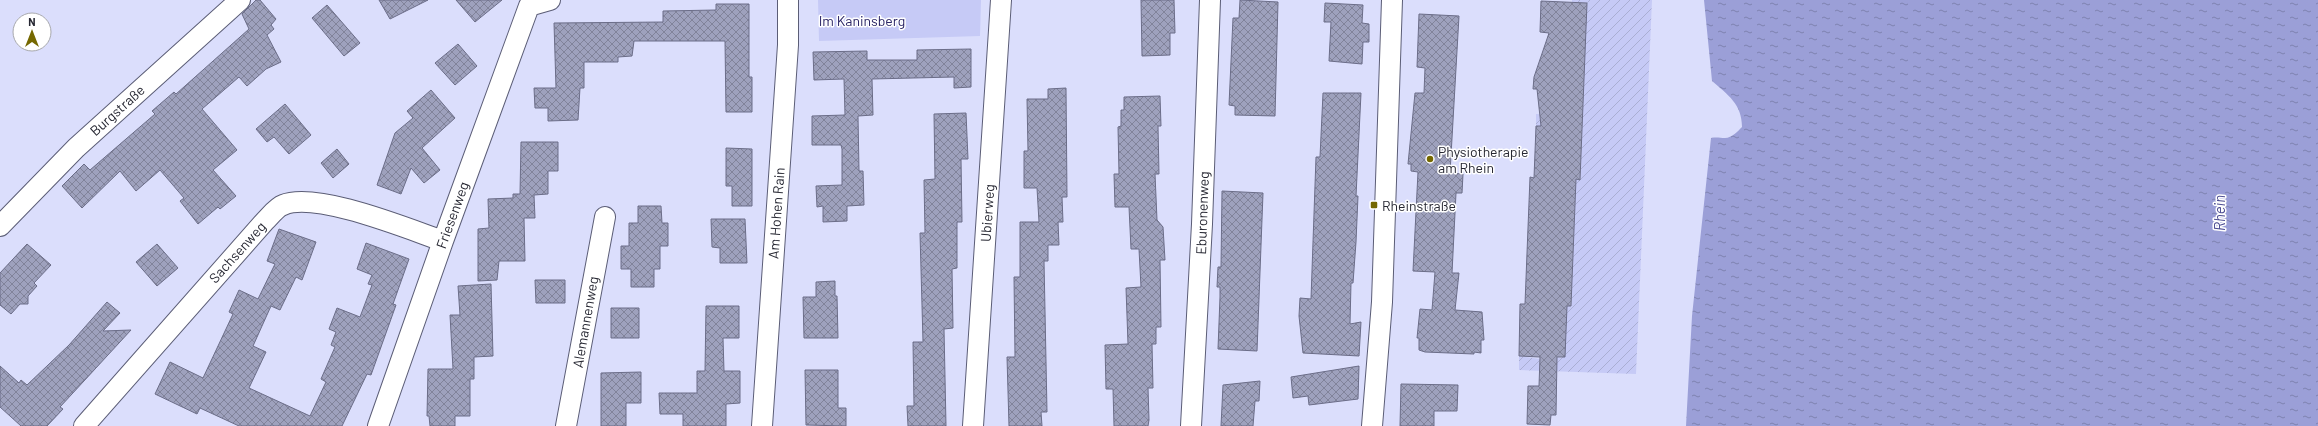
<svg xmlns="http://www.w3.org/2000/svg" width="2318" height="426" viewBox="0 0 2318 426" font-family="Barlow,sans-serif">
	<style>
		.green { fill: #c6caf6 }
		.garden { fill: url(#garden-furrows) }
		.water { fill: url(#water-ripples) }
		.building { fill: url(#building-cross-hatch); stroke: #6b6d88 }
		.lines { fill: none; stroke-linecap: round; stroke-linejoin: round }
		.street-casing { stroke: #5b5d76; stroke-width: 22 }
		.street { stroke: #fff; stroke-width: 20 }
		.poi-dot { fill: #756800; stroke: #fff; stroke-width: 1.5 }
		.labels { text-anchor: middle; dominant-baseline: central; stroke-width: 3; stroke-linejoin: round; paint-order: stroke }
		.park-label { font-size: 14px; fill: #292465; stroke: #fff }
		.street-label { font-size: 14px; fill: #262732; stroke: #fff }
		.poi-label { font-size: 14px; fill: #262732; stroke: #fff; text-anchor: start }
		.water-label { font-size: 15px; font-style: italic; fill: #4d4d92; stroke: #fff }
	</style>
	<defs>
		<pattern id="garden-furrows" width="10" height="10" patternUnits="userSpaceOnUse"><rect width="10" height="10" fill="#c6caf6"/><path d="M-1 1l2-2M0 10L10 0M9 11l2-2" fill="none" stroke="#aaaed3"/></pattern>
		<pattern id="water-ripples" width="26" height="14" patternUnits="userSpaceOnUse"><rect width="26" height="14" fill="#9b9fd7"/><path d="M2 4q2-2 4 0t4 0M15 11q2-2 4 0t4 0" fill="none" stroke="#7e82af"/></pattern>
		<pattern id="building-cross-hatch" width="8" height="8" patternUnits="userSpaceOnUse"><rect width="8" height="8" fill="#9ea1bd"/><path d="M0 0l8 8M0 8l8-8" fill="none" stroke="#81839a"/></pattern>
	</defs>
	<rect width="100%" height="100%" fill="#dbdefc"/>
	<path class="green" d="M818,0H981L980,36L819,41Z"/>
	<path class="garden" d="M1572,0H1652L1636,374L1519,370V356L1548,360L1549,357L1562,358L1566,306H1571L1576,179L1580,180L1581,162H1578V145H1582V129L1536,126V114L1581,116L1587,3L1572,2Z"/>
	<path class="water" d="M1704,0H2318V426H1686L1692,316L1711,138C1717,137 1720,138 1725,138C1732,138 1738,131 1742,127C1742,104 1728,95 1712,81Z"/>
	<path class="building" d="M256,0H260L276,19L271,25L274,29L267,35L281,62L266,69L247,86L239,77L202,109L237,150L213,170L236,196L220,209L218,207L198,224L180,201L184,198L160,170L136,191L120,171L82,208L62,186L84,164L90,170L155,114L152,111L174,92L176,94L249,29L242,14Z
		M379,0H428L390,19Z
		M456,0H502L475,22Z
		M1141,0H1174L1175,33H1170V55L1142,56Z
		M1240,0L1278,2L1275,116L1235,115V106L1229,105L1233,18H1239Z
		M1541,1L1587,3L1580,180L1576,179L1571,306H1567L1565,357H1557L1556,415H1551L1550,425L1527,424L1528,386H1539L1540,357L1519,356L1520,304H1525L1530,177L1534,178L1536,126H1541L1537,89H1533L1534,77L1549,33L1540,32Z
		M1325,3L1363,5L1362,23L1369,24V42H1363L1362,64L1329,61L1331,22H1324Z
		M716,4H749V77H752V112H726L725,41H634L632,56L618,57V62H584V88H580L578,120L548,121V108H535L534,88H556L554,23L663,22V11L716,10Z
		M327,5L360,43L344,56L312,18Z
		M1419,14L1459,16L1450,173L1463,174L1462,193H1456L1452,273H1459L1455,310L1482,312L1484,340H1481V353L1474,352V354L1425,352L1419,350V338H1417L1420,309L1432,310L1435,272L1413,271L1418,172L1411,171V164H1408L1415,93H1424L1425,68L1417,67Z
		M458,44L477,66L455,85L435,63Z
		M971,49V87L954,88V77L872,79L873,115L858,116L859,171H863L864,205L847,206V221L823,222V206L817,207L816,186L842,185V149L841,145H812V116L845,115L844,79L814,80L813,52L867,51V60H917V50Z
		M1066,88L1067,197H1062L1063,222H1058L1059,245H1048V261H1044L1047,412H1041L1042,426H1009L1007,357H1015L1014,277H1020V222H1039L1037,188H1024V151H1028L1027,99H1048V89Z
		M431,90L455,118L422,148L440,170L424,183L411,168L401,194L377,185L395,133L413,118L407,111Z
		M1323,93H1361L1356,196H1358L1356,242L1353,283H1351L1350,324L1361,322L1359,356L1303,353L1299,316L1300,298L1311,299L1316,157H1320Z
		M1160,96L1161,126H1158L1159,174H1155L1157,220L1163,227L1165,260H1160L1161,327H1156V344H1152L1153,388H1148L1149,420L1148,426H1114L1113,389H1106L1105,345L1128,344L1126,288L1141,287L1139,249H1131L1129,207H1115L1114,174H1119L1118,127L1121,126V110H1124V97Z
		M285,104L311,135L289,154L274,137L267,142L256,129Z
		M966,113L968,159H961L962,222H957V268L952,269L953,328L944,329L946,426H908L907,406H914L913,342H923L920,233H925L924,180L935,179L934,114Z
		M521,142H558V171H548V194L534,195L535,218H524L525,261H499L497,280L478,281V229L489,228L488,199L513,198V194H520Z
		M726,148L752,149V206H732V186H726Z
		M337,149L349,164L333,178L321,163Z
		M1222,191L1263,193L1257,351L1218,349L1220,297V287H1217L1218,267H1221Z
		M638,206H661L662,223H668V246H660V269H654V287H631V269H621V246H629V223H638Z
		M711,219H745L747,263H720V248L712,247Z
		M279,229L316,242L302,280L296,277L280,310L271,306L253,346L266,352L249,388L310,416L326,382L321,379L335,347L331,345L336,332L329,329L337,308L360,317L372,285L368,284L372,275L357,269L366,243L409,259L393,304L396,305L371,375L367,374L342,426H239L200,408L197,414L155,394L170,362L203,378L233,314L229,312L239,290L258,299L275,264L267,261Z
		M27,244L51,265L34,283L37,286L28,296V304H20L11,314L0,305V273Z
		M157,244L178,268L157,286L136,262Z
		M535,280H565V303H536Z
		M835,281V296H837L838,338H804L803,297H816V282Z
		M491,284L493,356L474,357V379H470V416H455V426H430L429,416H427L428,369H453L450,315H460L458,286Z
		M107,302L120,313L103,331L131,330L60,407L63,409L47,426H21L0,407V366L19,383L21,380L27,385L69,345Z
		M706,306H739V338H723L724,371H740V403L726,404V426H683V414H660L659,393H697V371H705Z
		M611,308H639V338H611Z
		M1359,366L1358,399L1309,405L1308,396L1293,398L1291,377Z
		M805,370H838V408H846V426L806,425Z
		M641,372V403H626V426H601V373Z
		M1260,381L1259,401H1255L1253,426H1221L1223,385Z
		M1401,384L1458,385L1457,411H1434V426H1400Z"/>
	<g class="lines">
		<g class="street-casing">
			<path id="street" d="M529,6L550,0
				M0,226L76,148L240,0
				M84,426L265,221C270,216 277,207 283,205C316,191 408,229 443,241
				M378,426L443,241L529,6
				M566,426L605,217
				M762,426L788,45V0
				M973,426L1001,0
				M1191,426L1202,224L1210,0
				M1372,426L1382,302L1392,0"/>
		</g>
		<use href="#street" class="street"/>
	</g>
	<g class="poi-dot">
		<circle cx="1430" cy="159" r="4"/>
		<rect x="1370" y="201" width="8" height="8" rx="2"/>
	</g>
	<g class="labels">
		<g class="park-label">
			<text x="862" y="20">Im Kaninsberg</text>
		</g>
		<g class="street-label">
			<text transform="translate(117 110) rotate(-42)">Burgstraße</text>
			<text transform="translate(776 213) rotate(-86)">Am Hohen Rain</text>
			<text transform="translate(987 213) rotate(-86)">Ubierweg</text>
			<text transform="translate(1202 213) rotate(-88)">Eburonenweg</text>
			<text transform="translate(452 215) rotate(-70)">Friesenweg</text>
			<text transform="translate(237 252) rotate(-48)">Sachsenweg</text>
			<text transform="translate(585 322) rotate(-80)">Alemannenweg</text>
		</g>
		<g class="poi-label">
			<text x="1438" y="151">Physiotherapie<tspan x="1438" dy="16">am Rhein</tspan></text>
			<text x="1382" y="205">Rheinstraße</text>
		</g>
		<g class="water-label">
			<text transform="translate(2219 213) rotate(-90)">Rhein</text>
		</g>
	</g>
	<g transform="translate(32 32)"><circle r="19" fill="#ffffff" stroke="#a8a9ad"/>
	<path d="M0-3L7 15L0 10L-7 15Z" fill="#756800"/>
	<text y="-6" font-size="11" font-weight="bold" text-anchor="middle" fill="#262732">N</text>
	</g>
</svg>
